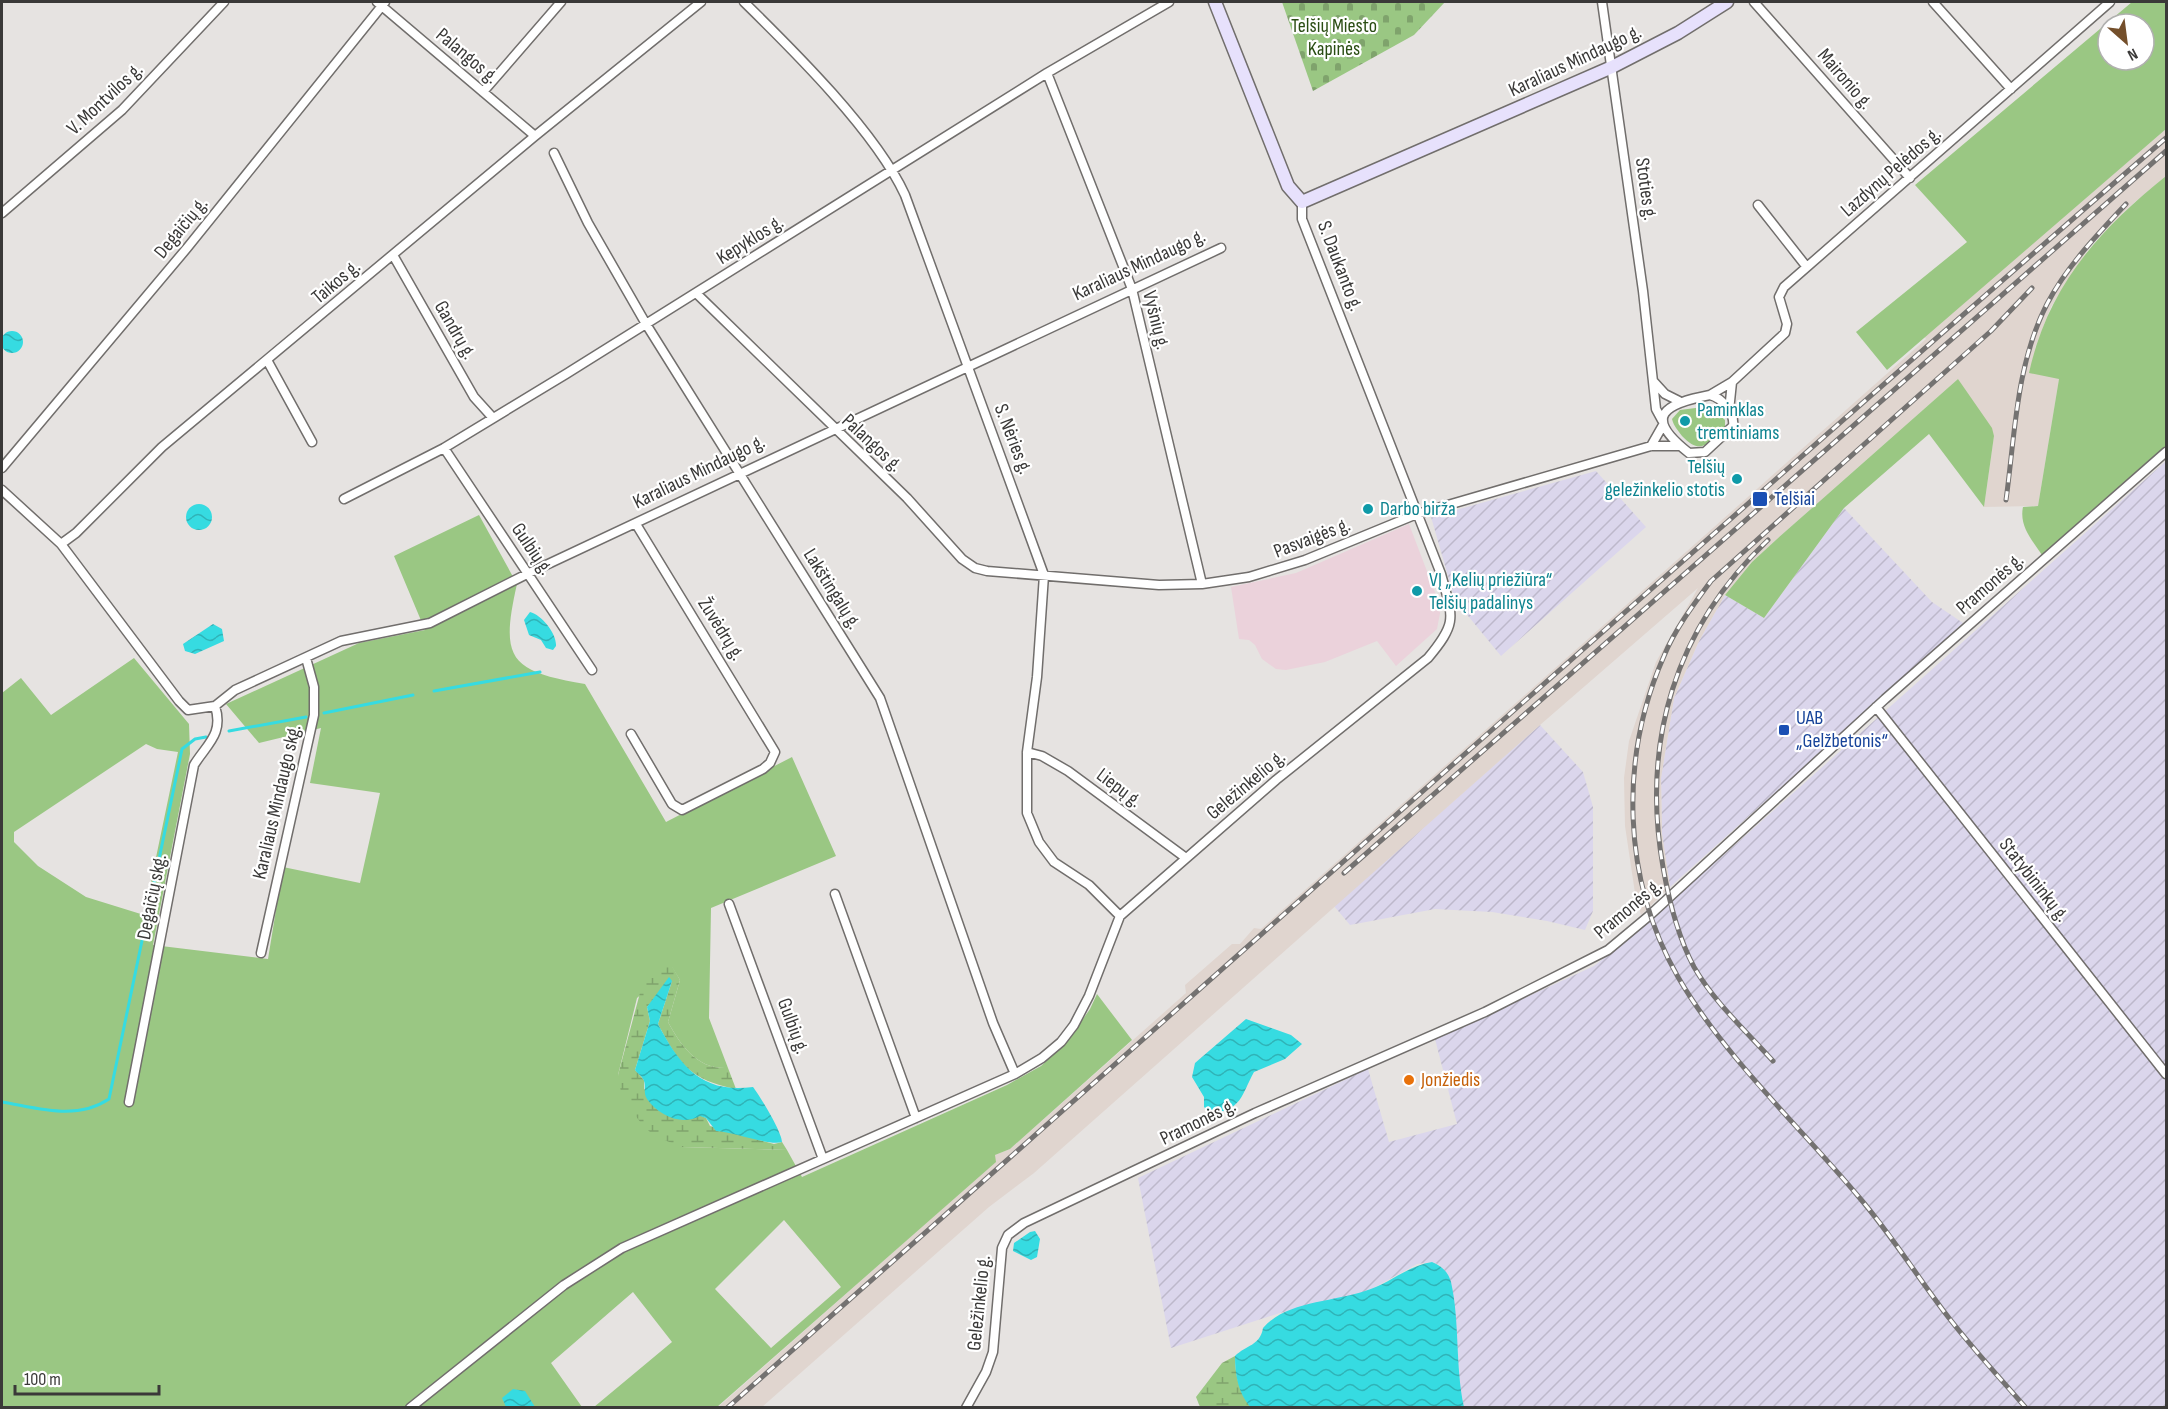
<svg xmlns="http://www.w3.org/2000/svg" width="2168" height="1409" viewBox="0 0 2168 1409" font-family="'Sofia Sans Condensed',sans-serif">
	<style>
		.commercial { fill: #ebd2db }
		.industrial { fill: url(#industrial-furrows) }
		.built { fill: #e0d5cf }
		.grass { fill: #9ac783; fill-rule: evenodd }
		.wetland { fill: url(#wetland-marsh) }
		.cemetery { fill: url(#cemetery-stones) }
		.water { fill: url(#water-waves) }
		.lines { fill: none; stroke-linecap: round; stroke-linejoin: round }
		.stream { stroke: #36dbe1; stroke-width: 3 }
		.street-casing { stroke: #716e6c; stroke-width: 11 }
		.secondary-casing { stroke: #716e6c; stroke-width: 15 }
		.street { stroke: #fff; stroke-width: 8 }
		.secondary { stroke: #e7e1fc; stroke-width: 12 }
		.rail-casing { stroke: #747271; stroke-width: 5 }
		.rail { stroke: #fff; stroke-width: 3; stroke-dasharray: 9; stroke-linecap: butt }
		.culture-dot { fill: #0f9aa8; stroke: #fff; stroke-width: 2 }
		.transit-dot { fill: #1a4fb4; stroke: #fff; stroke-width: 2 }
		.food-dot { fill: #e8710a; stroke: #fff; stroke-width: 2 }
		.labels { text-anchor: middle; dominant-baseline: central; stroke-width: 4.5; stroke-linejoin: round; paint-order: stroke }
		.park-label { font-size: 20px; fill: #2a4d13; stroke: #fff }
		.street-label { font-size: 20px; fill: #3a3938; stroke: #fff }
		.culture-label { font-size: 20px; fill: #0d838f; stroke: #fff; text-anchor: start }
		.transit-label { font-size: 20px; fill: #164399; stroke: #fff; text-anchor: start }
		.food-label { font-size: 20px; fill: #c56008; stroke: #fff; text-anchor: start }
	</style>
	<defs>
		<pattern id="industrial-furrows" width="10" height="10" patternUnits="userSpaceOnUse" patternTransform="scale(1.5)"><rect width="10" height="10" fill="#dbd6ec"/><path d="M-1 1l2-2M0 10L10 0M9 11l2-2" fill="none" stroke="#bdb8cb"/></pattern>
		<pattern id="wetland-marsh" width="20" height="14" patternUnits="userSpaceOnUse" patternTransform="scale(1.5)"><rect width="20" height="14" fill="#9ac783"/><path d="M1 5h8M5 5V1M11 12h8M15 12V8" fill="none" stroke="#7fa36c"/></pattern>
		<pattern id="cemetery-stones" width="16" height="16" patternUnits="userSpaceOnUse" patternTransform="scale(1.5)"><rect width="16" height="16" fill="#9ac783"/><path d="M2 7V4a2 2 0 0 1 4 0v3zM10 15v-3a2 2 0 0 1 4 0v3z" fill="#7fa36c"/></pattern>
		<pattern id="water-waves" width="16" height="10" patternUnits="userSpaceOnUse" patternTransform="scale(1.5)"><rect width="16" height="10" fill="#36dbe1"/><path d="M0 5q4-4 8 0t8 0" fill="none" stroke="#2fb3b7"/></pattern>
	</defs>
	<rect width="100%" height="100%" fill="#e6e3e1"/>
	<path class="commercial" d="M1409,524L1441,608L1437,629L1396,666L1377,641L1325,662L1286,670L1276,669L1262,659L1255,645L1249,640L1239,639L1231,587L1296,573Z"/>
	<path class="industrial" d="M2166,461V1407H1464L1458,1380L1450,1281L1440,1265L1432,1262L1417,1264L1368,1291L1280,1313L1171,1348L1138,1178L1368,1069L1389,1142L1457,1124L1435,1039L1594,966L1637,932Z
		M1596,471L1646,527L1501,656L1455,600L1431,517Z
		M1844,508L1932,602L1963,623L1670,887L1662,834L1661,778L1674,698L1699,641L1725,595L1764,618Z
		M1540,725L1583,772L1593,807V911L1585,930L1547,921L1492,912L1435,909L1350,925L1334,906Z"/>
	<path class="built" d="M2166,129V176L2129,207L2092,244L2051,307L2035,348L2059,379L2038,506L1984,507L1994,436L1958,379L1777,539L1752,562L1725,595L1699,641L1674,698L1661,778L1662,834L1670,887L1641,915L1635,893L1625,826L1624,778L1629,741L1656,662L1698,588L1540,725L1034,1173L989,1207L762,1407L717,1408L995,1162V1155L1010,1149L1186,993L1185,985L1232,944H1240L1254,928L1261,929L1926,339L1924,336Z"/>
	<path class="grass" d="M2132,2H2166V129L1887,370L1856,332L1967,242L1915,185ZM2108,24H2144V60H2108Z
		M2166,176V446L2042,555C2032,540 2019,526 2023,507L2038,506L2059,379L2029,373C2048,286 2099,230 2166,176Z
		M1958,379L1992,428L1994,436L1984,507L1929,434L1844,508L1764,618L1725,595L1752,562L1777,539Z
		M1711,406L1725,420V427C1708,442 1702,457 1682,436C1678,430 1674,427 1672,419L1680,410Z
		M479,515L517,584C500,659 509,671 585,684L666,822L792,757L836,856L711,908L709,1018L728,1068C698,1070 681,1046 668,1022L680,980L672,967L637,998L618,1075L682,1147L787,1150L802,1177L1007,1085L1041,1066L1066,1043L1090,1009L1097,994L1132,1040L1010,1149L995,1155L996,1162L717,1407H594L672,1342L633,1292L551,1363L582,1407L2,1408V693L21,678L51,715L134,658L189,724L190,754L153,945L268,959L283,867L360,883L380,793L310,783L321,728L259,743L226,704L359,643L425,630L394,556ZM146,744L157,749L178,752L144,915L86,897L38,866L14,842V832ZM784,1220L841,1287L771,1348L715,1289Z"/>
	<path class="wetland" d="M672,966L680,980L668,1022C681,1046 698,1070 728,1068L736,1089C690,1080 679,1064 658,1024L672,981L647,1007L650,1021L635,1070L644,1080V1089L706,1118L710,1126L774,1144L782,1142L787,1150L682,1147L654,1136L641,1123L622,1098L618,1075L644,978L663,967Z
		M1235,1356C1235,1374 1239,1393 1251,1407H1200L1196,1397L1222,1363Z"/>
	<path class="cemetery" d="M1282,2H1445L1414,35L1313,91Z"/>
	<path class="water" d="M1 342a11 11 0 1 1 22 0a11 11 0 1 1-22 0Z
		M186 517a13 13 0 1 1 26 0a13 13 0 1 1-26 0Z
		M530,612C542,615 557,634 556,646L553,650L546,648L541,640L529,635L524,620Z
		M213,624L222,629L224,641L195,654L185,651L183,644Z
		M669,977L672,981L658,1024C680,1066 702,1094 753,1087C760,1096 782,1132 782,1142C769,1146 734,1132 716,1131L706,1118L700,1116C682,1126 659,1116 647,1099C643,1093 646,1086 644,1081C643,1077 637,1073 635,1070L650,1021L647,1007Z
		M1246,1019L1291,1035L1302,1044L1285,1059L1254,1072C1241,1096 1242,1109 1212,1114L1204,1107V1097L1192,1077L1195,1063Z
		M1035,1231L1040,1239L1037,1257L1031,1260L1013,1251L1014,1243L1030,1232Z
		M1432,1262C1442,1266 1448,1272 1451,1282C1460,1321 1455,1366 1464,1407L1251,1408C1238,1393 1235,1375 1235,1356C1246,1345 1260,1346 1263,1328C1286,1301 1333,1302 1365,1291C1389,1284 1407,1266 1432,1262Z
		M513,1389L525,1391L535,1407H506L502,1398Z"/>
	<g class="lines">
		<path class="stream" d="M434,691L540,672
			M324,713L413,695
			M229,731L306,717
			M2,1102C38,1108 76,1121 109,1099L182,749L195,739L206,737"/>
		<g class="street-casing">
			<path id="street" d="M377,2L535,136
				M744,2C794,51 876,132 905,195L1044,575L1037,677L1027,752V813L1039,842L1054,862L1089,885L1120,916
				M1602,2L1643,291L1656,409L1662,420
				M1754,2L1910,178
				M1933,2L2011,89
				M1047,73L1132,289L1202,584
				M483,92L561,2
				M554,153L588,223L646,324L880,698L993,1023L1015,1074
				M1758,205L1806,266
				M2,213L122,110L224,2
				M393,255L474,397L493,418
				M696,293L907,498L962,559L975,568L987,571L1159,585L1202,584L1249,577L1305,560L1417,514L1651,446H1680
				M267,360L312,442
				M1654,382L1665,394L1679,401
				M1710,395L1732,382L1785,333L1787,324L1779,297L1784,287L2110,2
				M1710,395C1722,398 1735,413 1733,426L1705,452L1689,453C1642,416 1664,404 1710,395Z
				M1729,411L1732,382
				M1651,446L1663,425
				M444,448L592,670
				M2,468L187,248L385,2
				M2,490L61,544L76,533L162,447L535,136L701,2
				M344,499L444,448L566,374L1047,73L1169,2
				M61,544L179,701L188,710L215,706L235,690L341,641L430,623L529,573L1221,248
				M1876,707L2166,1074
				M631,734L672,804L682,810L763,769L770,763L775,752L636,524
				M1027,752L1042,756L1068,771L1186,858
				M835,894L916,1118
				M729,904L823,1159
				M261,953L314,715V687L306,658
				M129,1102L194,765C207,744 224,734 215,706
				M410,1408L564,1285L622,1248L1015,1074L1042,1058L1061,1042L1074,1025L1089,996L1120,916L1276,780L1428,658C1458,622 1453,618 1441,574L1302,219V202
				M966,1408L986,1372L993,1352L1002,1248L1008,1235L1024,1223L1255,1113L1485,1012L1608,950L1650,915L1885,699L2166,452"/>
		</g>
		<g class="secondary-casing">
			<path id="secondary" d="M1215,2L1288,186L1302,202L1612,67L1678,33L1727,2"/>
		</g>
		<use href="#street" class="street"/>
		<use href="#secondary" class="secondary"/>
		<g class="rail-casing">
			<path id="rail" d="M2006,500C2015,435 2016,364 2047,304C2067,266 2097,235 2126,204
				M1768,540C1675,628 1641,742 1663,867C1669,901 1678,937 1694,967C1714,1002 1746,1031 1773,1061
				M1344,873L2166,151
				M727,1408C1207,984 1683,557 2166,138
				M2026,1408C2000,1378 1973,1349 1949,1318C1918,1278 1891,1234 1858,1196C1800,1127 1723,1055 1678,977C1622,879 1619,758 1664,656C1675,629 1694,604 1711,581L1991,331L2032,288"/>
		</g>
		<use href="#rail" class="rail"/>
	</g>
	<g class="culture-dot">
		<circle cx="1685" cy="421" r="6"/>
		<circle cx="1737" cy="479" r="6"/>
		<circle cx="1368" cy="509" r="6"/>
		<circle cx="1417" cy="591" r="6"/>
	</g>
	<g class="transit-dot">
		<rect x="1752" y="491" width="16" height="16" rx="3"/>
		<rect x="1778" y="724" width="12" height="12" rx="3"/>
	</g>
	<circle class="food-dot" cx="1409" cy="1080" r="6"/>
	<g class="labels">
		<g class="park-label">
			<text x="1334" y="26">Telšių Miesto<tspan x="1334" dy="23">Kapinės</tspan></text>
		</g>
		<g class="street-label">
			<text transform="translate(467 56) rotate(40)">Palangos g.</text>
			<text transform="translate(1575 61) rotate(-25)">Karaliaus Mindaugo g.</text>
			<text transform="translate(1845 79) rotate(49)">Maironio g.</text>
			<text transform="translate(105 99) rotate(-43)">V. Montvilos g.</text>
			<text transform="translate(1891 172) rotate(-41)">Lazdynų Pelėdos g.</text>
			<text transform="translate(1646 189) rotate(82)">Stoties g.</text>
			<text transform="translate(181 228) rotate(-51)">Degaičių g.</text>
			<text transform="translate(750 240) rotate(-32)">Kepyklos g.</text>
			<text transform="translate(1139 265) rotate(-25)">Karaliaus Mindaugo g.</text>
			<text transform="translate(1340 266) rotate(69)">S. Daukanto g.</text>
			<text transform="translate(336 282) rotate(-40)">Taikos g.</text>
			<text transform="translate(1156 320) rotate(76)">Vyšnių g.</text>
			<text transform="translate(455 330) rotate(60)">Gandrų g.</text>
			<text transform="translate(1013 439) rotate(69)">S. Nėries g.</text>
			<text transform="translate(872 443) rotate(43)">Palangos g.</text>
			<text transform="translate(699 472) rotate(-26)">Karaliaus Mindaugo g.</text>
			<text transform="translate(1312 538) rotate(-21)">Pasvaigės g.</text>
			<text transform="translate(532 549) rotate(56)">Gulbių g.</text>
			<text transform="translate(1990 584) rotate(-41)">Pramonės g.</text>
			<text transform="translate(832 589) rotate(58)">Lakštingalų g.</text>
			<text transform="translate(721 629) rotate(58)">Žuvėdrų g.</text>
			<text transform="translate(1246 785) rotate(-40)">Geležinkelio g.</text>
			<text transform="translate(1119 788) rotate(37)">Liepų g.</text>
			<text transform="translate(277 802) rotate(-77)">Karaliaus Mindaugo skg.</text>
			<text transform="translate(2034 880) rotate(52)">Statybininkų g.</text>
			<text transform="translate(152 897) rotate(-79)">Degaičių skg.</text>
			<text transform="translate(1628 909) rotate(-40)">Pramonės g.</text>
			<text transform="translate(793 1026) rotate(70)">Gulbių g.</text>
			<text transform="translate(1198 1122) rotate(-26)">Pramonės g.</text>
			<text transform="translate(979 1303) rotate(-84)">Geležinkelio g.</text>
		</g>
		<g class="culture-label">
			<text x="1697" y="410">Paminklas<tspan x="1697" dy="23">tremtiniams</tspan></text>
			<text x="1725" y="467" text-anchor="end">Telšių<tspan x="1725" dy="23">geležinkelio stotis</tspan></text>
			<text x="1380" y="509">Darbo birža</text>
			<text x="1429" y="580">VĮ „Kelių priežiūra“<tspan x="1429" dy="23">Telšių padalinys</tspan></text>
		</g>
		<g class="transit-label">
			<text x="1774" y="499">Telšiai</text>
			<text x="1796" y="718">UAB<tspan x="1796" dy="23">„Gelžbetonis“</tspan></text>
		</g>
		<g class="food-label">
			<text x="1421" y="1080">Jonžiedis</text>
		</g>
	</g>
	<rect width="2168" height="1409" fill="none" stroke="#3a3938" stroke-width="6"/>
	<g transform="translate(2126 42) rotate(152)"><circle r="28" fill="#ffffff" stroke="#b0b0af" stroke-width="1.5"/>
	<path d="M0-4.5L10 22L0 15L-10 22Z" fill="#744f2b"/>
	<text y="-9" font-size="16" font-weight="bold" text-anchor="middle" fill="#3a3938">N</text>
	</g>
	<path d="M15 1385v9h144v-9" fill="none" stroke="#3a3938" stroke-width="3"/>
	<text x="24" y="1385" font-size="18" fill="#3a3938" stroke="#ffffff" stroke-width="4.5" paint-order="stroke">100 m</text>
</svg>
